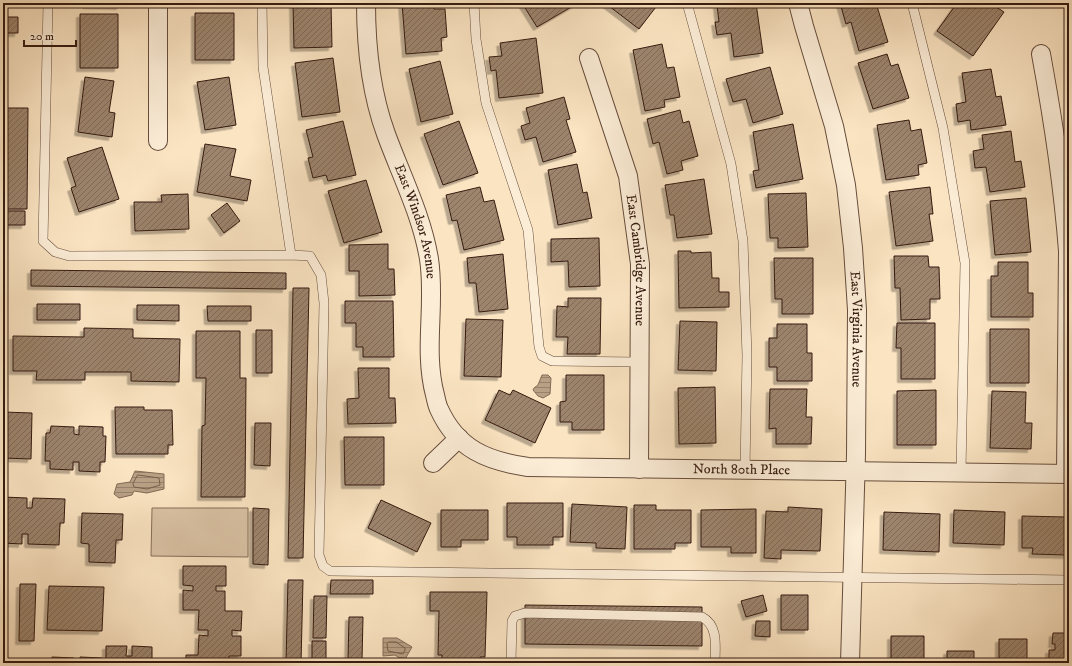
<svg xmlns="http://www.w3.org/2000/svg" width="1072" height="666" viewBox="0 0 1072 666" font-family="'IM FELL DW Pica',serif">
	<style>
		.park { fill: #d9c2a4; stroke: #876e5a }
		.water { fill: url(#water-rules); stroke: #846b56 }
		.lines { fill: none; stroke-linecap: round; stroke-linejoin: round }
		.shore { stroke: #765e4a; stroke-width: 1 }
		.building { fill: url(#building-hatch); stroke: #351b10; filter: url(#shadow) }
		.lane-casing { stroke: #664d3c; stroke-width: 10 }
		.street-casing { stroke: #664d3c; stroke-width: 20 }
		.lane { stroke: #fcedd7; stroke-width: 9 }
		.street { stroke: #fcedd7; stroke-width: 18 }
		.labels { text-anchor: middle; dominant-baseline: central; stroke-width: 3; stroke-linejoin: round; paint-order: stroke }
		.street-label { font-size: 14px; fill: #351b10; stroke: #fcedd7 }
	</style>
	<defs>
		<pattern id="water-rules" width="6" height="5" patternUnits="userSpaceOnUse"><rect width="6" height="5" fill="#b8a085"/><path d="M0 2.5h6" fill="none" stroke="#96826b"/></pattern>
		<pattern id="building-hatch" width="6" height="6" patternUnits="userSpaceOnUse"><rect width="6" height="6" fill="#9c846d"/><path d="M-1 1l2-2M0 6l6-6M5 7l2-2" fill="none" stroke="#806b58"/></pattern>
		<filter id="shadow"><feDropShadow dx="-3.5" dy="3.5" stdDeviation="0" flood-color="#0004"/></filter>
	</defs>
	<rect width="100%" height="100%" fill="#fbe4c2"/>
	<filter id="stains"><feTurbulence type="fractalNoise" baseFrequency=".005" numOctaves="4"/><feColorMatrix values="0 0 0 0 .2 0 0 0 0 .09 0 0 0 0 .02 0 0 0 .5 -.17"/></filter>
	<radialGradient id="worn" r=".72"><stop offset=".6" stop-color="#630" stop-opacity="0"/><stop offset="1" stop-color="#630" stop-opacity=".3"/></radialGradient>
	<path class="park" d="M152,508H248V557L151,556Z"/>
	<path class="water" d="M542,375H548L551,378L550,394L543,398L538,396L533,390L534,388L538,385Z
		M135,471L164,474V489L147,493L134,491L132,495L119,498L114,494L117,484L130,482Z
		M383,638H397L412,647L404,661L395,655L383,656Z"/>
	<g class="lines">
		<path class="shore" d="M138,475L159,478L160,485L147,489L134,487L133,484Z
			M389,642H396L405,648V650L403,654L388,651L387,644Z"/>
	</g>
	<path class="building" d="M86,3H120V6L86,5Z
		M293,3H331L332,47L294,48Z
		M402,3H433L434,9H445L447,37L441,38L442,51L406,54Z
		M522,3H578L537,27Z
		M605,3H659L639,29Z
		M730,3H756L763,53L734,57L731,33L717,35L715,22H719L717,5Z
		M840,3H876L888,42L859,51L851,22L846,24Z
		M957,3H990L1004,12L973,56L937,31Z
		M195,13H234V60H195Z
		M80,14H118V68H80Z
		M3,17H18V33H3Z
		M536,38L543,93L499,98L496,70L491,71L489,57L502,56L500,43Z
		M662,44L667,68L674,67L680,97L664,100L665,107L645,111L633,50Z
		M887,54L891,66L898,64L909,98L873,109L858,63Z
		M333,58L340,112L302,117L295,63Z
		M440,61L453,114L421,122L409,69Z
		M770,67L783,114L753,123L746,99L733,102L726,79Z
		M991,69L996,97L1001,96L1006,125L971,130L970,120L958,122L956,104L966,102L962,73Z
		M85,77L114,81L109,112L115,113L112,137L78,132Z
		M229,77L236,125L205,130L197,82Z
		M564,97L570,119L566,120L576,152L543,162L536,137L525,140L521,126L530,123L526,108Z
		M3,108H28L27,209H3Z
		M680,110L683,123L689,121L698,156L681,161L683,170L667,174L659,142L653,144L647,119Z
		M909,120L911,131L921,129L927,163L918,165L919,175L886,180L877,125Z
		M343,121L356,175L328,181L326,175L313,178L308,158L313,157L306,130Z
		M459,121L478,173L443,185L424,134Z
		M793,124L803,179L756,188L753,171L759,170L753,132Z
		M1011,131L1015,162L1021,161L1025,187L990,192L986,167L975,168L973,151L984,149L982,135Z
		M205,144L236,149L230,176L251,180L247,201L197,192Z
		M102,147L119,199L79,212L71,188L76,186L67,158Z
		M577,164L583,193L587,192L592,218L558,225L548,170Z
		M704,179L712,234L677,238L674,215H670L665,185Z
		M366,180L382,232L344,243L328,191Z
		M480,187L484,202L494,200L504,240L464,250L457,220L452,221L446,195Z
		M930,187L933,214H929L933,241L896,246L889,192Z
		M806,193L808,247L778,248V238H770L768,194Z
		M188,194L189,229L135,231L134,202H162L161,195Z
		M1026,198L1031,252L995,255L990,201Z
		M227,203L240,221L224,233L211,215Z
		M3,211H25V225H3Z
		M599,238L600,286L569,287L568,261L551,262V239Z
		M388,244V269H394L395,295L359,296V271H349V245Z
		M678,251H691V253L711,252L712,278H719V292H729V307L679,308Z
		M503,254L508,309L479,312L476,283H469L467,258Z
		M894,256H928L929,267H939L940,299H930V319L901,320L900,288H895Z
		M774,258H813V314H782V299H775Z
		M998,262H1028V293H1033V317H991V276H998Z
		M31,270L286,273V289L31,286Z
		M293,288H309L303,558H288Z
		M568,298H601L600,354H567L568,337H556L557,306L568,307Z
		M345,301H393L394,357H363V347H356V323H345Z
		M37,304H80V320H37Z
		M137,305H179V321L137,320Z
		M207,306H251V321H208Z
		M466,319L503,320L501,377L464,376Z
		M680,321L717,322L716,371L678,370Z
		M897,323H935V379H901V348H896Z
		M777,324H807V353H812V381H777V367H769V338H777Z
		M84,328L133,329V338L180,339L179,382L131,381V372H85V380H36L37,371H13V336L84,337Z
		M990,329H1029V383H990Z
		M256,330H272V373H256Z
		M196,331H240V378H246L245,497H201L202,426L205,425L206,378H196Z
		M358,368H389V398H395L396,423L348,424L347,399L359,398Z
		M566,375H604V430H572V422H560V402L566,401Z
		M715,387L716,443L679,444L678,388Z
		M770,389H807L806,417H812L811,444H776V428L769,429Z
		M499,390L510,395L513,390L551,408L535,443L485,420Z
		M936,390V445H897V391Z
		M992,391L1026,392L1025,423H1032L1031,449L990,448Z
		M115,407H144V410H172L173,445H168V454H116Z
		M3,412L32,413L31,459L3,458Z
		M255,423H271L270,466L254,465Z
		M51,426L74,427V434L79,435V426L103,427V436H106L105,462H100V472L79,471V462H73V470L50,469V461H45L46,433H50Z
		M344,437H384V485H345Z
		M3,497L27,498V508H32L33,498L65,499L64,523H60L59,545L28,544V534H22V544L3,543Z
		M381,500L431,523L417,552L368,528Z
		M507,503H563V537H553V545H517V537H507Z
		M572,504L627,507L625,549L596,548V543L570,542Z
		M634,505H656V510H691V543H675V549H634Z
		M788,507L822,509L820,551L781,550V559L764,558L766,511L788,512Z
		M253,508L269,509L268,565L253,564Z
		M756,509V553H731V547H701V510Z
		M441,510H488V540H461V547H441Z
		M954,510L1005,512L1004,545L953,543Z
		M884,512L940,514L939,552L883,550Z
		M82,513L123,514L122,540H116L115,563L89,562V544L81,543Z
		M1022,516L1067,517V555L1032,554L1033,548H1022Z
		M183,566H226V586H216V591H225V611H242L241,631L232,630V636H241V656H229V663H186V655H198L199,635L208,636V630H198L199,610H183V590L193,591V586L183,585Z
		M288,580H303L301,663H286Z
		M331,580H373V594H330Z
		M20,584H36L34,641H19Z
		M49,586L104,587L102,631L47,630Z
		M430,592H487L485,657H480V663H442V655H438L439,611H430Z
		M763,595L767,611L746,617L741,601Z
		M781,595H808V630H781Z
		M314,596H327L326,638H313Z
		M525,605L702,607V646L525,644Z
		M349,617H363L362,660H348Z
		M756,621H770V637L755,636Z
		M1053,633H1069V663L1049,662V650H1055V644H1052Z
		M891,636H924V663H891Z
		M999,639H1027V663H999Z
		M312,641H326V663H312Z
		M106,646H127L126,656H132V646L152,647V663H106Z
		M947,651H974V663H947Z
		M52,657L74,658V663H51Z
		M80,657L102,658L101,663H80Z"/>
	<g class="lines">
		<g class="lane-casing">
			<path id="lane" d="M48,3L43,241L55,252L69,256L291,255
				M262,3L263,67L291,255L310,256L321,275L324,303L319,555L323,566L330,571L1069,580
				M474,3L476,39L486,103L528,230L539,347L542,356L552,361L639,362
				M687,3L731,164L743,241L747,355L745,470
				M912,3L943,128L965,263L961,472
				M511,663L512,621L515,616L525,613L702,617C719,626 715,647 715,663"/>
		</g>
		<g class="street-casing">
			<g id="street">
				<path d="M158,3V141"/>
				<path id="s1" d="M366,3C366,46 371,93 386,134C401,175 422,216 429,259C436,304 423,350 435,395C436,399 437,405 439,409C457,449 487,461 528,467L1069,474"/>
				<path id="s2" d="M798,3L804,26L834,126L846,185L853,248L857,310L856,454L850,663"/>
				<path d="M1041,54C1053,119 1063,185 1068,251L1066,474"/>
				<path id="s3" d="M589,58L628,176L640,264L639,469"/>
				<path d="M433,463L459,438"/>
			</g>
		</g>
		<use href="#lane" class="lane"/>
		<use href="#street" class="street"/>
	</g>
	<g class="labels">
		<g class="street-label">
			<text stroke="none"><textPath href="#s1" startOffset="226">East Windsor Avenue</textPath></text>
			<text stroke="none"><textPath href="#s3" startOffset="209">East Cambridge Avenue</textPath></text>
			<text stroke="none"><textPath href="#s2" startOffset="333">East Virginia Avenue</textPath></text>
			<text stroke="none"><textPath href="#s1" startOffset="742">North 80th Place</textPath></text>
		</g>
	</g>
	<rect width="1072" height="666" fill="none" stroke="#fbe4c2" stroke-width="16"/>
	<rect x="4" y="4" width="1064" height="658" fill="none" stroke="#351b10" stroke-width="2"/>
	<rect x="8" y="8" width="1056" height="650" fill="none" stroke="#351b10"/>
	<path d="M24 40v6h52v-6" fill="none" stroke="#351b10" stroke-width="2"/>
	<text x="30" y="40" font-size="12" fill="#351b10" stroke="#fcedd7" stroke-width="3" paint-order="stroke">20 m</text>
	<rect width="100%" height="100%" filter="url(#stains)"/>
	<rect width="100%" height="100%" fill="url(#worn)"/>
</svg>
